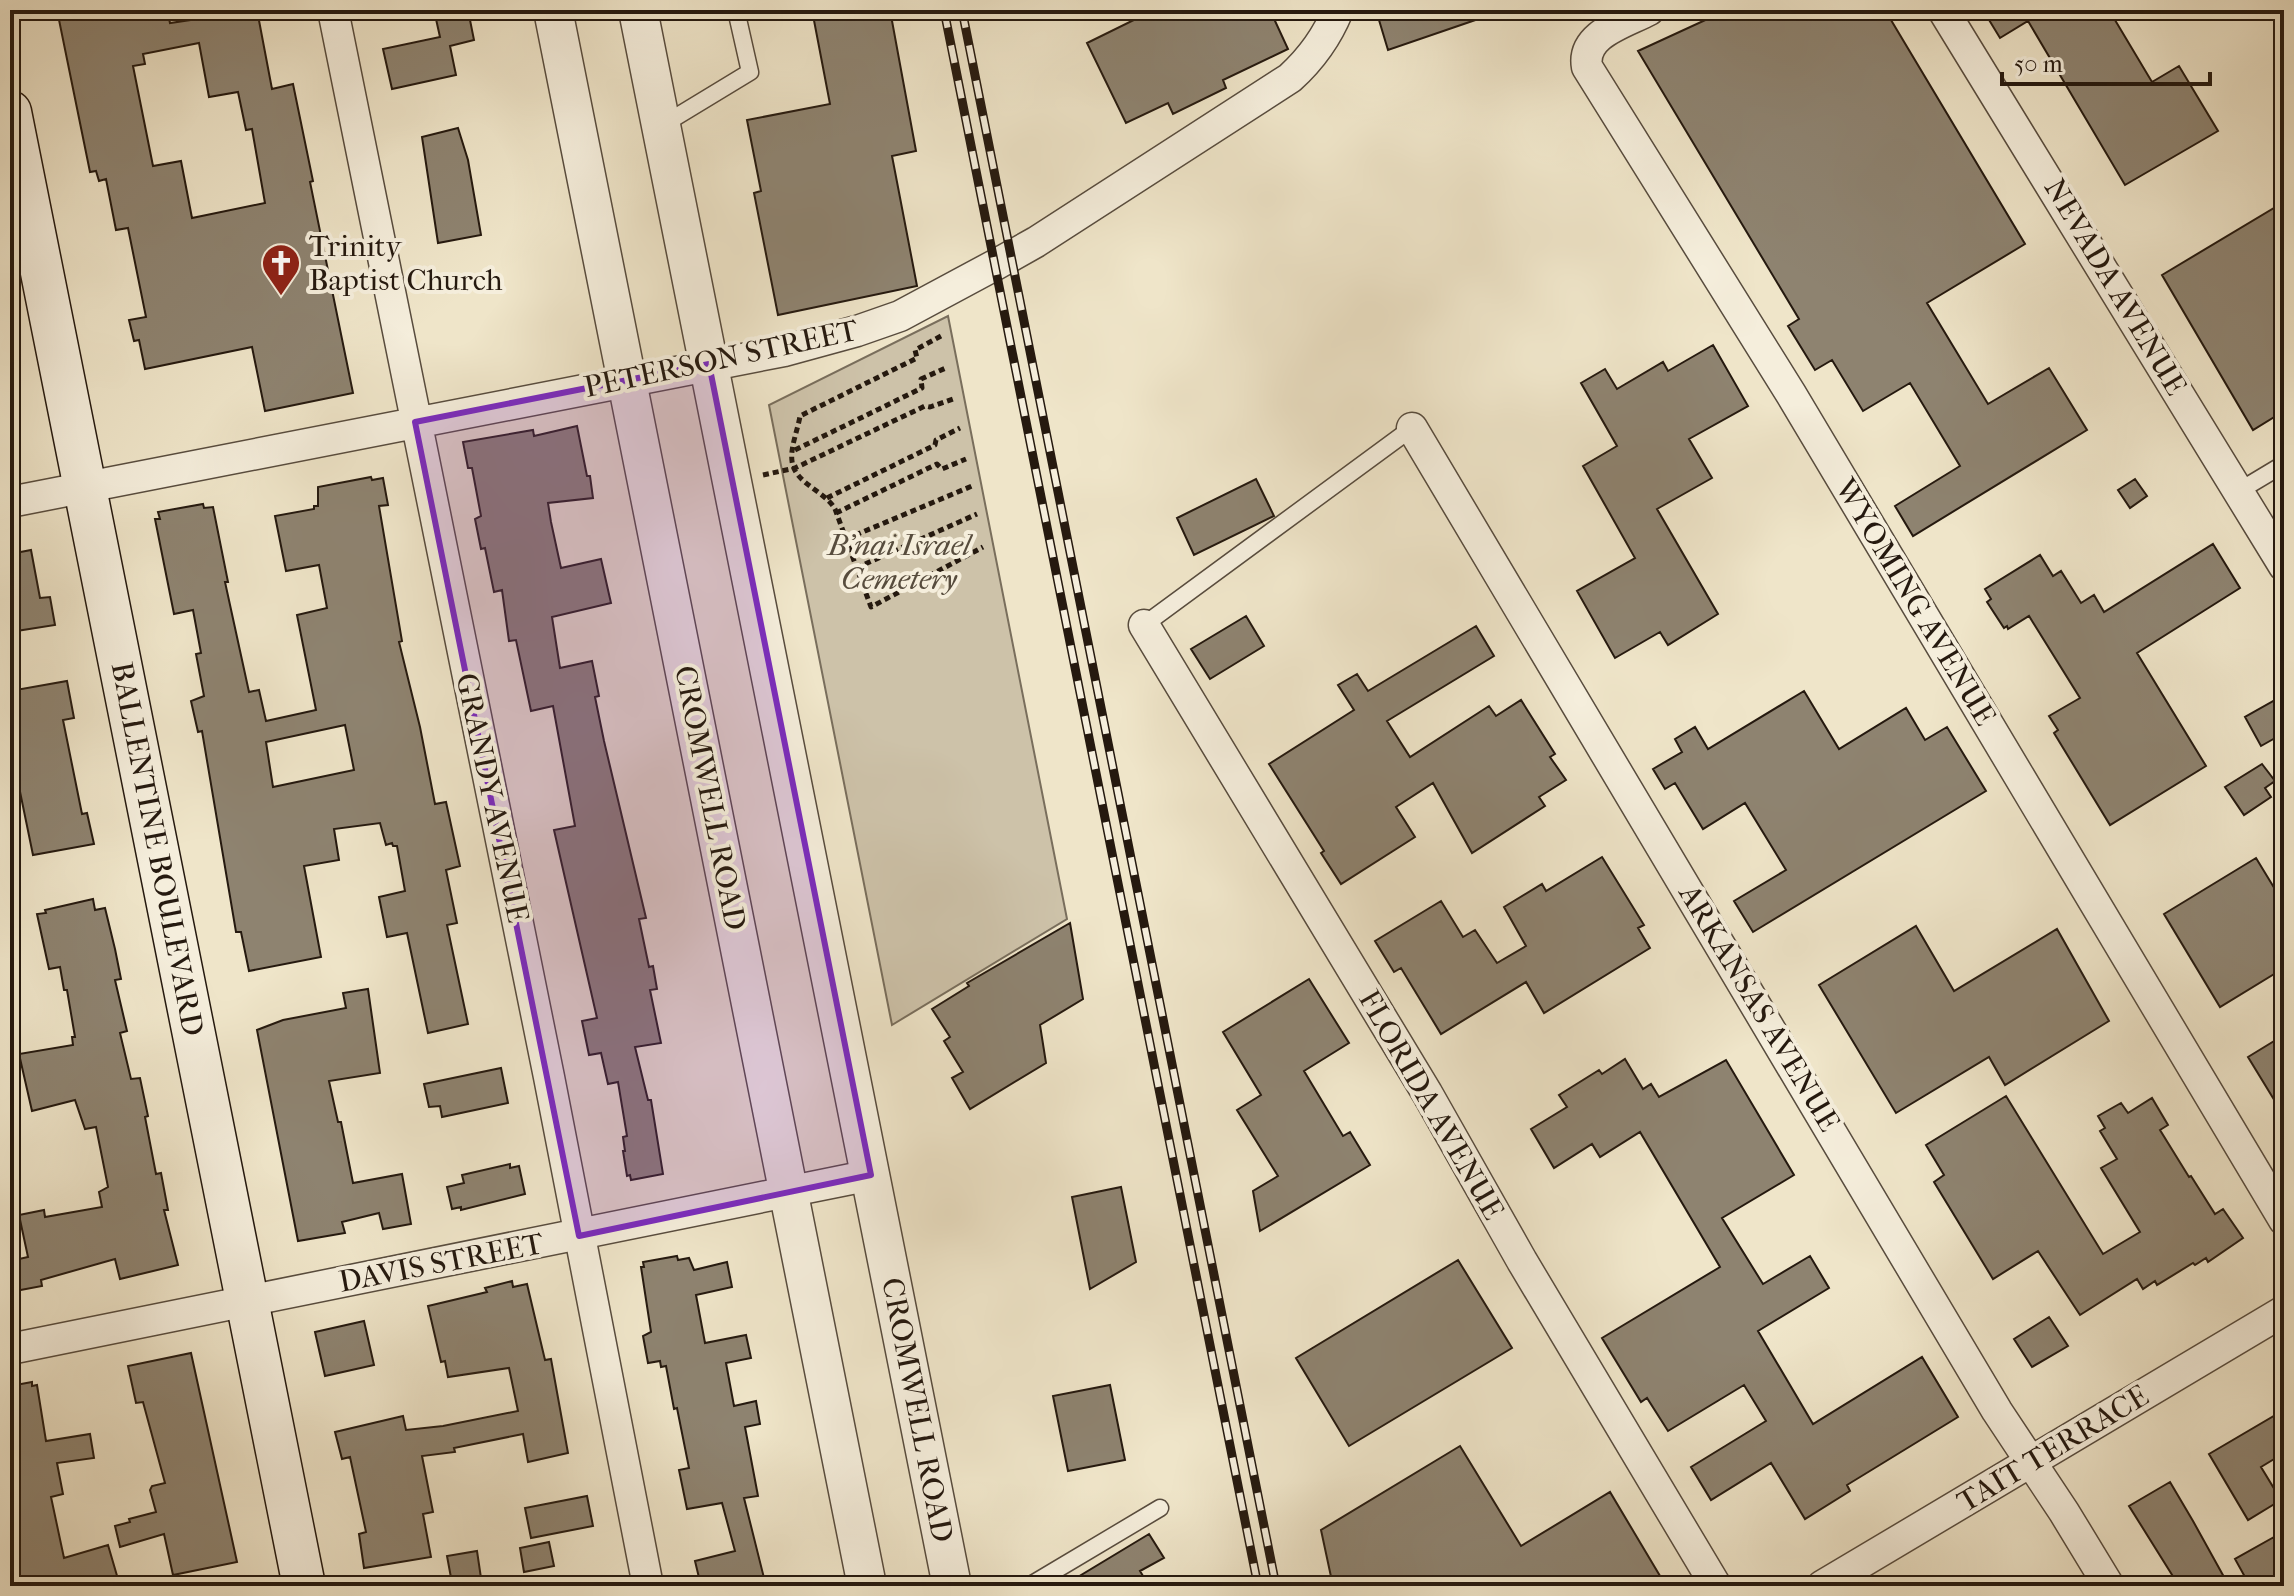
<svg xmlns="http://www.w3.org/2000/svg" width="2294" height="1596" viewBox="0 0 2294 1596" font-family="'IM FELL French Canon',serif">
	<style>
		.green { fill: #cdc2a9; stroke: #796e5c; stroke-width: 2 }
		.building { fill: #8e8370; stroke: #25190f; stroke-width: 2; fill-rule: evenodd }
		.lines { fill: none; stroke-linecap: round; stroke-linejoin: round }
		.service-casing { stroke: #584c3e; stroke-width: 19 }
		.minor-casing { stroke: #584c3e; stroke-width: 33 }
		.tertiary-casing { stroke: #584c3e; stroke-width: 41 }
		.secondary-casing { stroke: #25190f; stroke-width: 45 }
		.path { stroke: #25190f; stroke-width: 5; stroke-dasharray: 6 4; stroke-linecap: butt }
		.service { stroke: #f5eedc; stroke-width: 16 }
		.minor { stroke: #f5eedc; stroke-width: 30 }
		.tertiary { stroke: #f5eedc; stroke-width: 38 }
		.secondary { stroke: #f5eedc; stroke-width: 42 }
		.rail-casing { stroke: #25190f; stroke-width: 9 }
		.rail { stroke: #f5eedc; stroke-width: 6; stroke-dasharray: 18; stroke-linecap: butt }
		.marked { fill: #7b2cbf; fill-opacity: 0.2; stroke: #7b2cbf; stroke-width: 6; stroke-linejoin: round }
		.labels { text-anchor: middle; dominant-baseline: central; stroke-width: 8; stroke-linejoin: round; paint-order: stroke }
		.poi-label { font-size: 30px; fill: #25190f; stroke: #f5eedc; text-anchor: start }
		.street-label { font-size: 30px; fill: #25190f; stroke: #f5eedc }
		.park-label { font-size: 30px; font-style: italic; fill: #574c3d; stroke: #f5eedc }
	</style>
	<rect width="100%" height="100%" fill="#efe5c9"/>
	<filter id="stains"><feTurbulence type="fractalNoise" baseFrequency=".0025" numOctaves="4"/><feColorMatrix values="0 0 0 0 .2 0 0 0 0 .09 0 0 0 0 .02 0 0 0 .5 -.17"/></filter>
	<radialGradient id="worn" r=".72"><stop offset=".6" stop-color="#630" stop-opacity="0"/><stop offset="1" stop-color="#630" stop-opacity=".3"/></radialGradient>
	<path class="green" d="M948,316L1067,919L892,1025L769,405Z"/>
	<path class="building" d="M57,10H167L170,23L257,10L272,89L293,84L313,181L310,182L353,393L265,411L252,347L145,369L139,340L134,341L129,320L146,317L128,228L116,230L106,179L99,181L96,171L90,172ZM199,43L209,97L238,92L246,130L252,129L265,203L192,218L181,161L153,166L133,66L145,64L143,54Z
		M434,10H468L474,40L450,46L456,75L392,89L383,49L440,37Z
		M812,10H890L916,151L892,156L917,286L778,315L754,193L761,191L747,120L830,104Z
		M1154,10H1213L1216,18L1233,10H1270L1288,49L1223,80L1226,88L1173,114L1168,103L1126,123L1087,43Z
		M1376,10H1489L1490,15L1388,50Z
		M1727,10H1885L2025,244L1927,303L1988,404L2049,368L2087,430L1913,536L1895,506L1960,466L1910,383L1863,411L1832,360L1815,370L1788,326L1799,319L1638,51Z
		M1983,10H2109L2152,82L2179,66L2218,131L2125,185L2028,21L2000,38Z
		M458,128L468,160L481,235L438,243L422,137Z
		M2284,202V411L2253,430L2162,275Z
		M1713,345L1748,406L1689,439L1712,478L1657,509L1718,614L1668,645L1660,632L1615,658L1577,591L1635,558L1583,466L1617,446L1581,383L1605,369L1617,389L1663,362L1668,371Z
		M577,426L587,476H590L593,498L548,503L551,522L561,568L601,559L611,603L552,617L560,668L592,661L599,696L595,697L604,741L646,918L639,919L649,967L653,966L657,989L650,990L661,1043L635,1047L648,1100H651L663,1174L631,1180L630,1175L627,1176L623,1151H625L623,1137L627,1136L618,1082L608,1084L601,1053L589,1055L582,1021L597,1018L554,830L575,826L553,706L531,711L516,640L509,641L502,590L494,592L485,548L481,549L475,519L481,516L472,468H468L463,442L533,430L534,436Z
		M371,477L372,480L383,478L388,505L379,506L402,641L399,642L420,727L435,804L446,802L460,866L446,870L457,923L447,925L468,1024L428,1033L407,933L387,937L379,897L405,891L397,846H393L392,843L386,845L380,823L334,829L339,860L304,866L321,957L249,971L241,932H236L202,731L198,732L191,701L204,696L196,654L201,653L193,610L174,614L155,519H160L158,512L203,504L204,508L213,507L228,582H225L249,692L259,690L266,721L316,710L297,615L327,608L319,565L286,571L275,516L314,509V506H318V487ZM345,725L354,770L273,787L266,742Z
		M1256,479L1274,516L1194,555L1177,518Z
		M2135,479L2147,496L2130,508L2118,490Z
		M2213,544L2240,588L2137,653L2206,766L2110,825L2054,733L2058,730L2049,716L2080,698L2029,616L2008,629L2007,626L2004,628L1987,602L1991,599L1985,589L2040,555L2053,576L2061,571L2081,603L2094,595L2104,612Z
		M31,550L40,598L50,597L55,625L10,632V554Z
		M1246,616L1264,646L1210,679L1191,649Z
		M1476,626L1494,656L1387,721L1410,757L1489,706L1496,716L1521,700L1555,754L1550,757L1566,780L1539,797L1545,806L1472,853L1433,783L1396,807L1415,837L1341,884L1321,853L1324,851L1269,764L1354,710L1338,685L1357,674L1368,691Z
		M67,681L74,718L63,720L82,814L87,813L94,844L33,855L10,743V691Z
		M1804,691L1839,749L1906,708L1925,740L1947,727L1986,791L1753,932L1734,901L1786,870L1745,803L1703,829L1675,783L1665,789L1653,769L1682,752L1675,739L1695,727L1708,749Z
		M2284,695V733L2261,746L2245,717Z
		M2262,764L2275,781L2265,788L2271,797L2244,815L2225,787Z
		M1602,857L1644,925L1638,928L1650,948L1544,1013L1526,982L1441,1034L1401,968L1394,972L1375,941L1441,901L1463,937L1475,930L1497,963L1526,946L1504,907L1542,884L1546,891Z
		M2256,858L2284,904V968L2220,1007L2164,914Z
		M93,899L95,910L105,908L115,949L121,979L115,980L127,1031L120,1033L131,1079L140,1078L148,1116L145,1117L156,1174L161,1173L168,1210H164L178,1265L120,1279L115,1259L41,1280L42,1286L10,1292V1261L28,1257L19,1215L44,1210L45,1217L102,1207L99,1192L108,1187L96,1127L85,1129L75,1100L32,1111L19,1054L73,1045L72,1037H75L67,990H64L60,967L49,969L37,914L46,913L45,910Z
		M1070,923L1083,999L1040,1025L1046,1063L970,1109L952,1078L963,1072L944,1041L950,1037L932,1009L969,986L967,983Z
		M1916,926L1954,991L2057,929L2109,1021L2005,1085L1989,1057L1896,1113L1819,985Z
		M1309,979L1349,1043L1304,1071L1343,1136L1350,1132L1370,1165L1260,1231L1253,1191L1278,1176L1237,1110L1261,1095L1223,1032Z
		M368,989L380,1073L329,1081L338,1122H341L353,1183L402,1174L411,1224L383,1229L379,1213L342,1222L345,1233L298,1241L257,1030L283,1020L346,1008L343,993Z
		M2284,1035V1116L2248,1057Z
		M1625,1059L1643,1089L1651,1084L1659,1097L1726,1060L1794,1175L1722,1218L1763,1284L1810,1256L1829,1288L1758,1331L1813,1424L1922,1357L1958,1417L1847,1485L1850,1491L1805,1519L1771,1463L1711,1500L1691,1467L1766,1421L1744,1385L1668,1431L1647,1398L1641,1402L1602,1338L1720,1267L1640,1132L1600,1157L1592,1144L1554,1168L1531,1129L1567,1107L1559,1095L1599,1070L1602,1074Z
		M501,1068L508,1103L442,1117L440,1106L429,1107L424,1084Z
		M2006,1096L2103,1254L2140,1232L2101,1168L2117,1159L2100,1131L2105,1128L2098,1116L2121,1103L2128,1113L2152,1098L2168,1125L2160,1130L2189,1177L2191,1176L2215,1214L2223,1209L2243,1238L2208,1262L2206,1258L2195,1265L2193,1263L2157,1285L2155,1281L2143,1289L2137,1279L2080,1315L2038,1251L1993,1279L1934,1182L1944,1175L1926,1145Z
		M510,1164V1168L519,1166L525,1194L461,1210V1207L452,1209L447,1187L464,1183L462,1175Z
		M1121,1187L1136,1262L1090,1289L1072,1197Z
		M677,1256L678,1260L689,1258L694,1270L727,1262L732,1287L696,1295L705,1343L746,1335L751,1358L726,1363L734,1406L756,1401L760,1424L745,1427L758,1496L744,1498L766,1586H701L695,1561L735,1551L722,1503L687,1509L679,1470L689,1468L677,1408L674,1409L666,1366L661,1367L660,1361L648,1363L643,1336L651,1332L641,1267H644L643,1262Z
		M1458,1260L1512,1348L1349,1446L1296,1358Z
		M512,1281L513,1287L527,1284L545,1360L551,1359L568,1453L528,1462L523,1434L454,1448L455,1452L422,1456L433,1512L423,1514L431,1557L364,1568L359,1534L366,1532L350,1457L342,1459L335,1432L403,1416L406,1430L443,1426L518,1411L509,1368L448,1377L445,1361L441,1362L428,1306L487,1292L485,1288Z
		M2049,1317L2068,1346L2032,1367L2014,1339Z
		M364,1321L374,1365L325,1376L315,1332Z
		M191,1353L237,1562L173,1575L164,1534L120,1547L115,1526L130,1522L129,1519L156,1512L150,1490L152,1486L165,1483L143,1402L136,1403L128,1366Z
		M32,1382V1386L37,1385L46,1441L90,1434L94,1458L57,1463L63,1494L51,1497L64,1558L108,1545L120,1586H14L10,1568V1386Z
		M1110,1385L1125,1460L1068,1471L1053,1396Z
		M2284,1410V1453L2261,1467L2281,1500L2248,1520L2209,1454Z
		M1460,1446L1521,1546L1610,1492L1666,1586H1333L1321,1530Z
		M2170,1482L2193,1521L2229,1586H2179L2129,1506Z
		M587,1496L593,1526L531,1538L525,1508Z
		M1149,1534L1164,1558L1140,1571L1149,1586H1063Z
		M2274,1537L2284,1555V1574L2262,1586H2250L2235,1559Z
		M549,1542L554,1566L524,1572L520,1548Z
		M477,1551L481,1578L452,1583L447,1556Z"/>
	<g class="lines">
		<g class="service-casing">
			<path id="service" d="M661,126L750,72L736,10
				M2239,491L2284,464
				M1144,625L1412,428
				M1029,1586L1160,1508"/>
		</g>
		<g class="minor-casing">
			<path id="minor" d="M333,10L549,1077L648,1586
				M1649,10C1625,23 1581,34 1587,67L1791,394L2284,1220
				M1943,10L2284,566
				M1412,428L1997,1411L2064,1512L2109,1586
				M10,502L784,351L857,331L900,316L995,265L1036,242L1290,78C1312,58 1327,37 1338,10
				M1144,625L1427,1093L1522,1261L1716,1586
				M10,1349L871,1175
				M1822,1586L2284,1311"/>
		</g>
		<g class="tertiary-casing">
			<path id="tertiary" d="M553,10L867,1586
				M638,10L952,1586"/>
		</g>
		<g class="secondary-casing">
			<path id="secondary" d="M10,112L304,1586"/>
		</g>
		<path class="path" d="M941,336L915,350L917,358L800,416C798,429 790,448 792,461C794,483 825,491 835,509L871,607L983,547
			M795,450L922,388L921,379L948,367
			M763,475L795,468L925,406L930,407L953,399
			M827,498L935,445L936,440L960,428
			M836,513L937,464L942,469L966,459
			M846,539L972,486
			M856,568L977,514"/>
		<use href="#service" class="service"/>
		<use href="#minor" class="minor"/>
		<use href="#tertiary" class="tertiary"/>
		<use href="#secondary" class="secondary"/>
		<g class="rail-casing">
			<path id="rail" d="M944,10L1258,1586
				M962,10L1276,1586"/>
		</g>
		<use href="#rail" class="rail"/>
	</g>
	<path class="marked" d="M709,364L871,1175L579,1236L415,422Z"/>
	<defs>
		<g id="church-pin" transform="scale(2)"><path d="M0 17L-7.5 6A9.5 9.5 0 1 1 7.5 6Z" fill="#8f2418" stroke="#f5eedc"/><path d="M-1.2-6h2.4v3.5h3.3v2.4h-3.3V6h-2.4V-.1h-3.3v-2.4h3.3Z" fill="#fff"/></g>
	</defs>
	<g fill-rule="evenodd">
		<use href="#church-pin" x="281" y="263"/>
	</g>
	<g class="labels">
		<g class="poi-label">
			<text x="309" y="246">Trinity<tspan x="309" dy="34">Baptist Church</tspan></text>
		</g>
		<g class="street-label">
			<text transform="translate(2115 287) rotate(59)">NEVADA AVENUE</text>
			<text transform="translate(721 359) rotate(-12)">PETERSON STREET</text>
			<text transform="translate(1915 602) rotate(59)">WYOMING AVENUE</text>
			<text transform="translate(492 798) rotate(78)">GRANDY AVENUE</text>
			<text transform="translate(710 798) rotate(79)">CROMWELL ROAD</text>
			<text transform="translate(157 849) rotate(79)">BALLENTINE BOULEVARD</text>
			<text transform="translate(1759 1008) rotate(59)">ARKANSAS AVENUE</text>
			<text transform="translate(1431 1105) rotate(60)">FLORIDA AVENUE</text>
			<text transform="translate(441 1263) rotate(-11)">DAVIS STREET</text>
			<text transform="translate(917 1410) rotate(79)">CROMWELL ROAD</text>
			<text transform="translate(2053 1449) rotate(-31)">TAIT TERRACE</text>
		</g>
		<g class="park-label">
			<text x="899" y="545">B’nai Israel<tspan x="899" dy="34">Cemetery</tspan></text>
		</g>
	</g>
	<rect width="2294" height="1596" fill="none" stroke="#efe5c9" stroke-width="40"/>
	<rect x="12" y="12" width="2270" height="1572" fill="none" stroke="#25190f" stroke-width="4"/>
	<rect x="20" y="20" width="2254" height="1556" fill="none" stroke="#25190f" stroke-width="2"/>
	<path d="M2002 72v12h208v-12" fill="none" stroke="#25190f" stroke-width="4"/>
	<text x="2014" y="72" font-size="24" fill="#25190f" stroke="#f5eedc" stroke-width="6" paint-order="stroke">50 m</text>
	<rect width="100%" height="100%" filter="url(#stains)"/>
	<rect width="100%" height="100%" fill="url(#worn)"/>
</svg>
